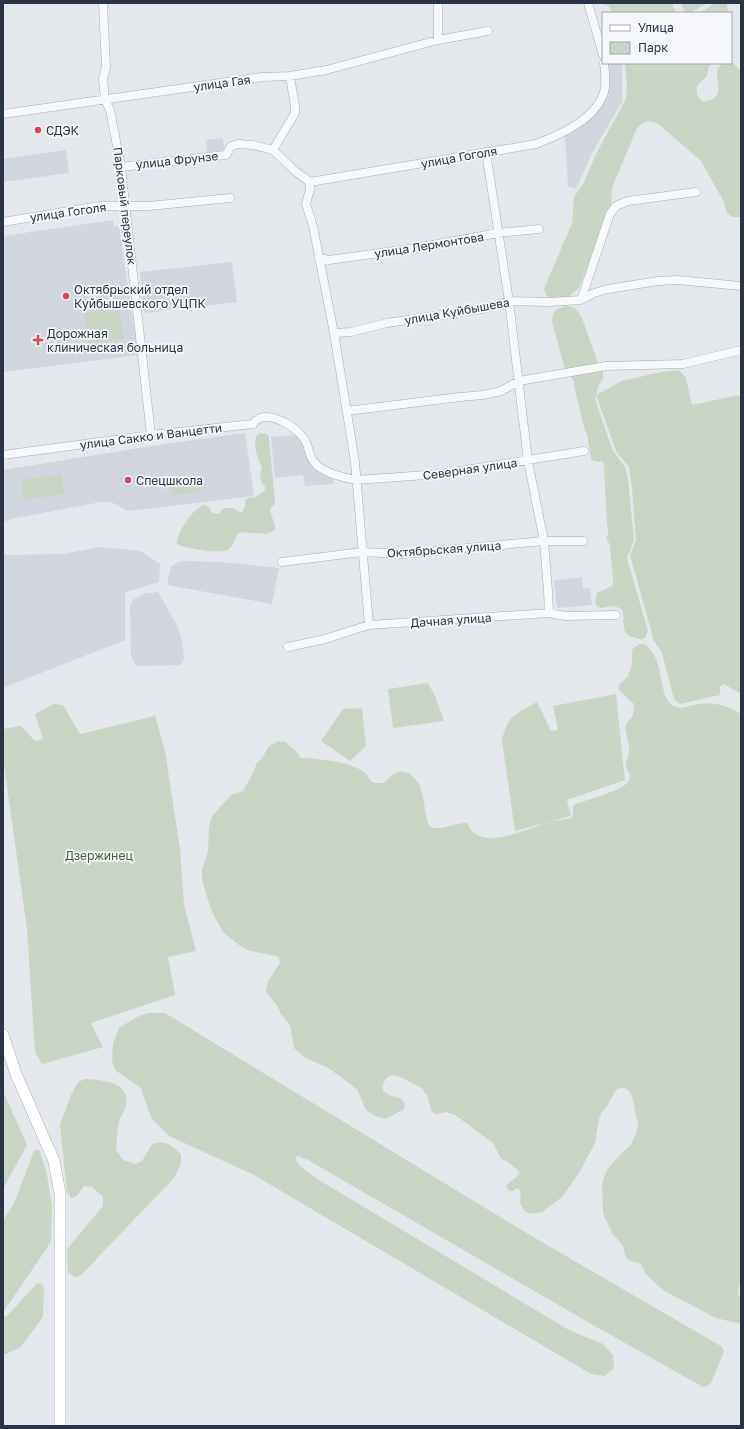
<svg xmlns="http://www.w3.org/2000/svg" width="744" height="1429" viewBox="0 0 744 1429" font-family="'Golos Text',sans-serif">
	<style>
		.built { fill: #d2d6de }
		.green { fill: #c9d6c5 }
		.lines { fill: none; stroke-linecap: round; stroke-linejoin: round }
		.minor-casing { stroke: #a9aeb7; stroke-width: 9 }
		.secondary-casing { stroke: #a9aeb7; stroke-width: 12 }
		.minor { stroke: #f7f8fa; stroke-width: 8 }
		.secondary { stroke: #fff; stroke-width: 11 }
		.poi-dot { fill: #d1495b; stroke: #f4f6f9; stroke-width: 1.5 }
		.labels { text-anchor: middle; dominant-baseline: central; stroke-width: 3.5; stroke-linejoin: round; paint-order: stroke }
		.street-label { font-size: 12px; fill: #2b3445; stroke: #f4f6f9 }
		.poi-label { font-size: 12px; fill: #2b3445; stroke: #f4f6f9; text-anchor: start }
		.park-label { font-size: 12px; fill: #3f6138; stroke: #f4f6f9 }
	</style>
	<rect width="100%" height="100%" fill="#e4e7ec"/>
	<path class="built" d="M607,63H622V102L591,155L576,189L568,186L565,134L583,123L600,109L605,99Z
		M223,138L224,150L207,152L206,140Z
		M66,150L69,173L3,182V159Z
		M113,220L114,227L119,226L138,355L3,372V236Z
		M232,262L237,302L144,313L140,272Z
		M245,433L254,496L128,511L111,502H101L11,519L3,522V470L164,444Z
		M298,435L307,451L314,469L333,477L334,484L305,486L303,475L275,478L271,437Z
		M99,547L141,551L160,564L159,582L125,592V640L3,688V555L64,554Z
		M181,561L221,562L279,568L272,604L167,585L171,566Z
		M582,577L583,589L590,588L592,605L557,608L554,581Z
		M158,592L178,627L182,642L184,659L180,665L136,666L131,656L130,606L133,600L143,594Z"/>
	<path class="green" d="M601,3H672L676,13H612L609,6Z
		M681,3H707L690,13H685Z
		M715,3H726L729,13H700Z
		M731,61L741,71V217H733L727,213L723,200L701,161L685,147L657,123L647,121L640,125L637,128L612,188L611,205L586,270L578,289L569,296L558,299H551L547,296L544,289L572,223L574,197L583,184L597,152L626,99L627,87L625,63H712L709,66L707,76L697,86C696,92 697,99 704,102C726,97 716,85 717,69L723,63H731Z
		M565,306L572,307L577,310L582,318L598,363L603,369V378L598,387L595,399L613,451L625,467L628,479L634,540L627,558L648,631L645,638C641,640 639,639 636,638C618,635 626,621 622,609L614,606L601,608L598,607L595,602L597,593L612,586L613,581L610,545L606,538C610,534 608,529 607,524L604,467L603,462L594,461L591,459L587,434L585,431L574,386V381L565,369L552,322L553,314L556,310Z
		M119,308L124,339L88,344L84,313Z
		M679,370L686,378L692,405L739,395L741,400V694L724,684L720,686V695L680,704L674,699L662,653L654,641L630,555L636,540L632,489L629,467L616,451L596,395L622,381L661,372Z
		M260,433L266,434L269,436V439L275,501L274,505L270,510C271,518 276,522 275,530L266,534L240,532C235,536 235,543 230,548C223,556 190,548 180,546L177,544C176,534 195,504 206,505L210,509L212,513L219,514L224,508H233L239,512H242L245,507V500L249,498L256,497L265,490V486C258,481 260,474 262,467C257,460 252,441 258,434Z
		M62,475L64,494L24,500L21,480Z
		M200,477L201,492L173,495L171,480Z
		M640,644H645C650,649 654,654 657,661C661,672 662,694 669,702C676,711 685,707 694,705C700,704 707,703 713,704C724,704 732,709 741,714V1280L738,1291V1296L741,1298V1324L716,1318L670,1294L663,1290L646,1274L641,1264L628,1260L625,1255L623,1246L612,1233L603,1213L602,1185L603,1180L608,1168L623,1152L630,1146L637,1132L638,1122L635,1112L633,1099L629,1091L625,1088H620L616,1090L607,1106L602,1112L599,1119L595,1143L579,1173L562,1197L542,1212L533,1214L525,1212L520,1203L521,1191L517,1188L513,1191H509L506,1187C509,1180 517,1179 520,1172L508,1162L501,1159L493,1143L455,1115L446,1112L437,1114L433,1113L431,1110L428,1097L421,1087C410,1085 395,1068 386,1079C383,1083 382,1087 383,1091C385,1093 389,1095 392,1096C400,1098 407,1100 404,1109L386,1119L377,1117L366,1110L357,1089L327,1067L305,1058L294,1048L290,1025L281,1014L276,1004L266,992L268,981L280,963L279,958L277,956L250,951L239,945L224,933L215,918L209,903L202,880V870L208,851L209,827L212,816L231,795L243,791L251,777L257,763L262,758L269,746L278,741L285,742L294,749L301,758C319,759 351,761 365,773C368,776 370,780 373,783H384C391,775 401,767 411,775C428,788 421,809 430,827C441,831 454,823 467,823C469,826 471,831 474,833C493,847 530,827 550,822C557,820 564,820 571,818L573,815V806L575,804C587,800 620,791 627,783C630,780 630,777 630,774C621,762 630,759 629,748L625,726L633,715L634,704L619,690V685L628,676L632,664V652L633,648Z
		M428,683L436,698L444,721L393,728L388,689Z
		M616,694L625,780L567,800L571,816L515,831L502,740C508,714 516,714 537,702L551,731L558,730L553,706Z
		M54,704L63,705L80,734L155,716L165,751L180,849L184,905L196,951L168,957L175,995L91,1023L103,1047L42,1064L35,1052L27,929L3,758V729L21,726L35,741L43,739L35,714Z
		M362,708L366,746L350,761L321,741L343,709Z
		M148,1013H165L528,1234L721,1346L724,1351L711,1383L707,1386L703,1387L586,1321L308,1160L298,1156L296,1157C295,1166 312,1174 319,1180L569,1330L603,1344L613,1355L614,1368L605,1376L591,1374L254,1175L169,1136L151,1118L141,1088L115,1070L112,1062L113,1043L119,1028L137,1017Z
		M85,1079C102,1080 133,1081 125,1108C124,1113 120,1117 119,1122C117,1131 117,1141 116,1150L123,1160L135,1164L142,1161L152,1144C167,1140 169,1144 181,1154V1164L174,1178L80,1276L75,1277L68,1273L67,1249L103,1206V1197L92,1187L84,1186L77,1196L71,1198L67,1192L60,1125L71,1095L78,1082Z
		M3,1091L27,1145L3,1189Z
		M37,1149L40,1151L47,1175L52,1206L51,1242L4,1311L3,1315L5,1317L8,1315L37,1283L43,1285L44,1289L43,1317L20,1348L3,1355V1221L14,1203L34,1151Z"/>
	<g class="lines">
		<g class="minor-casing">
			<path id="minor" d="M103,3L106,68L103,78L105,100L110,110L121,167L151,435
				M438,3V40
				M588,3L603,55
				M3,114L262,77L290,76L326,70L438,40L488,31
				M273,150L295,113V107L290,76
				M486,152L509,301L528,461L544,541L548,591L549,613
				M121,167L226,155L231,146L238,144L253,145L273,150L295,171L310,182
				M310,182V189L306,204L313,226L334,333L355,462L369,625
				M310,182L536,144C562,134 599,118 605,88C606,80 605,71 604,63
				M3,222L99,206H149L230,198
				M319,258L329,260L416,248L498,233L539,229
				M581,300L610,214L616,206L628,201L696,192
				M334,333L351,332L387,323L482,309L509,301L549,302L581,300L594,293L608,289L658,281L677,280L741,286
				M347,411L460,397L483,395L501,391L519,381L606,366L683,364L741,350
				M3,455L151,435L253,424C256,420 261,417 266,417C280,417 300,430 306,442C309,448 309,457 314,462C321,472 344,478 356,480L441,474L584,451
				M282,562L362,552L403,554L544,541H583
				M288,647L325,639L369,625L549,613L565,616L616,615"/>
		</g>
		<g class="secondary-casing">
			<path id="secondary" d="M3,1035L16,1074L54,1161L60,1193V1426"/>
		</g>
		<use href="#minor" class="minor"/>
		<use href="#secondary" class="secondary"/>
	</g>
	<g class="poi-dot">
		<circle cx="38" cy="130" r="4"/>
		<circle cx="66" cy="296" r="4"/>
		<path d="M36 334h4v4h4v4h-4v4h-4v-4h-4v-4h4z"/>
		<circle cx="128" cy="480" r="4"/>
	</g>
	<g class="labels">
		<g class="street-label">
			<text transform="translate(222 83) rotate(-8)">улица Гая</text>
			<text transform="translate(459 157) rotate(-10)">улица Гоголя</text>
			<text transform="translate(177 160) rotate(-6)">улица Фрунзе</text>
			<text transform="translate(125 206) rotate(83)">Парковый переулок</text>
			<text transform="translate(68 212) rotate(-8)">улица Гоголя</text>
			<text transform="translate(429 245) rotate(-9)">улица Лермонтова</text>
			<text transform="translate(457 311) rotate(-10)">улица Куйбышева</text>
			<text transform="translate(151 436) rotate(-7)">улица Сакко и Ванцетти</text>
			<text transform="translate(470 469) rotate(-8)">Северная улица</text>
			<text transform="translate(444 549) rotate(-4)">Октябрьская улица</text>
			<text transform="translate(451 620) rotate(-4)">Дачная улица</text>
		</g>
		<g class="poi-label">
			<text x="46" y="130">СДЭК</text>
			<text x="74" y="289">Октябрьский отдел<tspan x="74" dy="14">Куйбышевского УЦПК</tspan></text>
			<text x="47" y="333">Дорожная<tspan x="47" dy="14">клиническая больница</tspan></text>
			<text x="136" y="480">Спецшкола</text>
		</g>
		<g class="park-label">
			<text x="99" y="855">Дзержинец</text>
		</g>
	</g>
	<rect width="744" height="1429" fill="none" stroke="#2b3445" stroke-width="8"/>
	<rect x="602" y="12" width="130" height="52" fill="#f4f6f9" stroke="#a4a8b1"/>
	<rect x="610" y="25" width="20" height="6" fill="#ffffff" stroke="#a4a8b1"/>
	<text x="638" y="32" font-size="12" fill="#2b3445">Улица</text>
	<rect x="610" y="42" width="20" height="12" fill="#c9d6c5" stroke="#a4a8b1"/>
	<text x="638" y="52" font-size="12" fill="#2b3445">Парк</text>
</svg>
